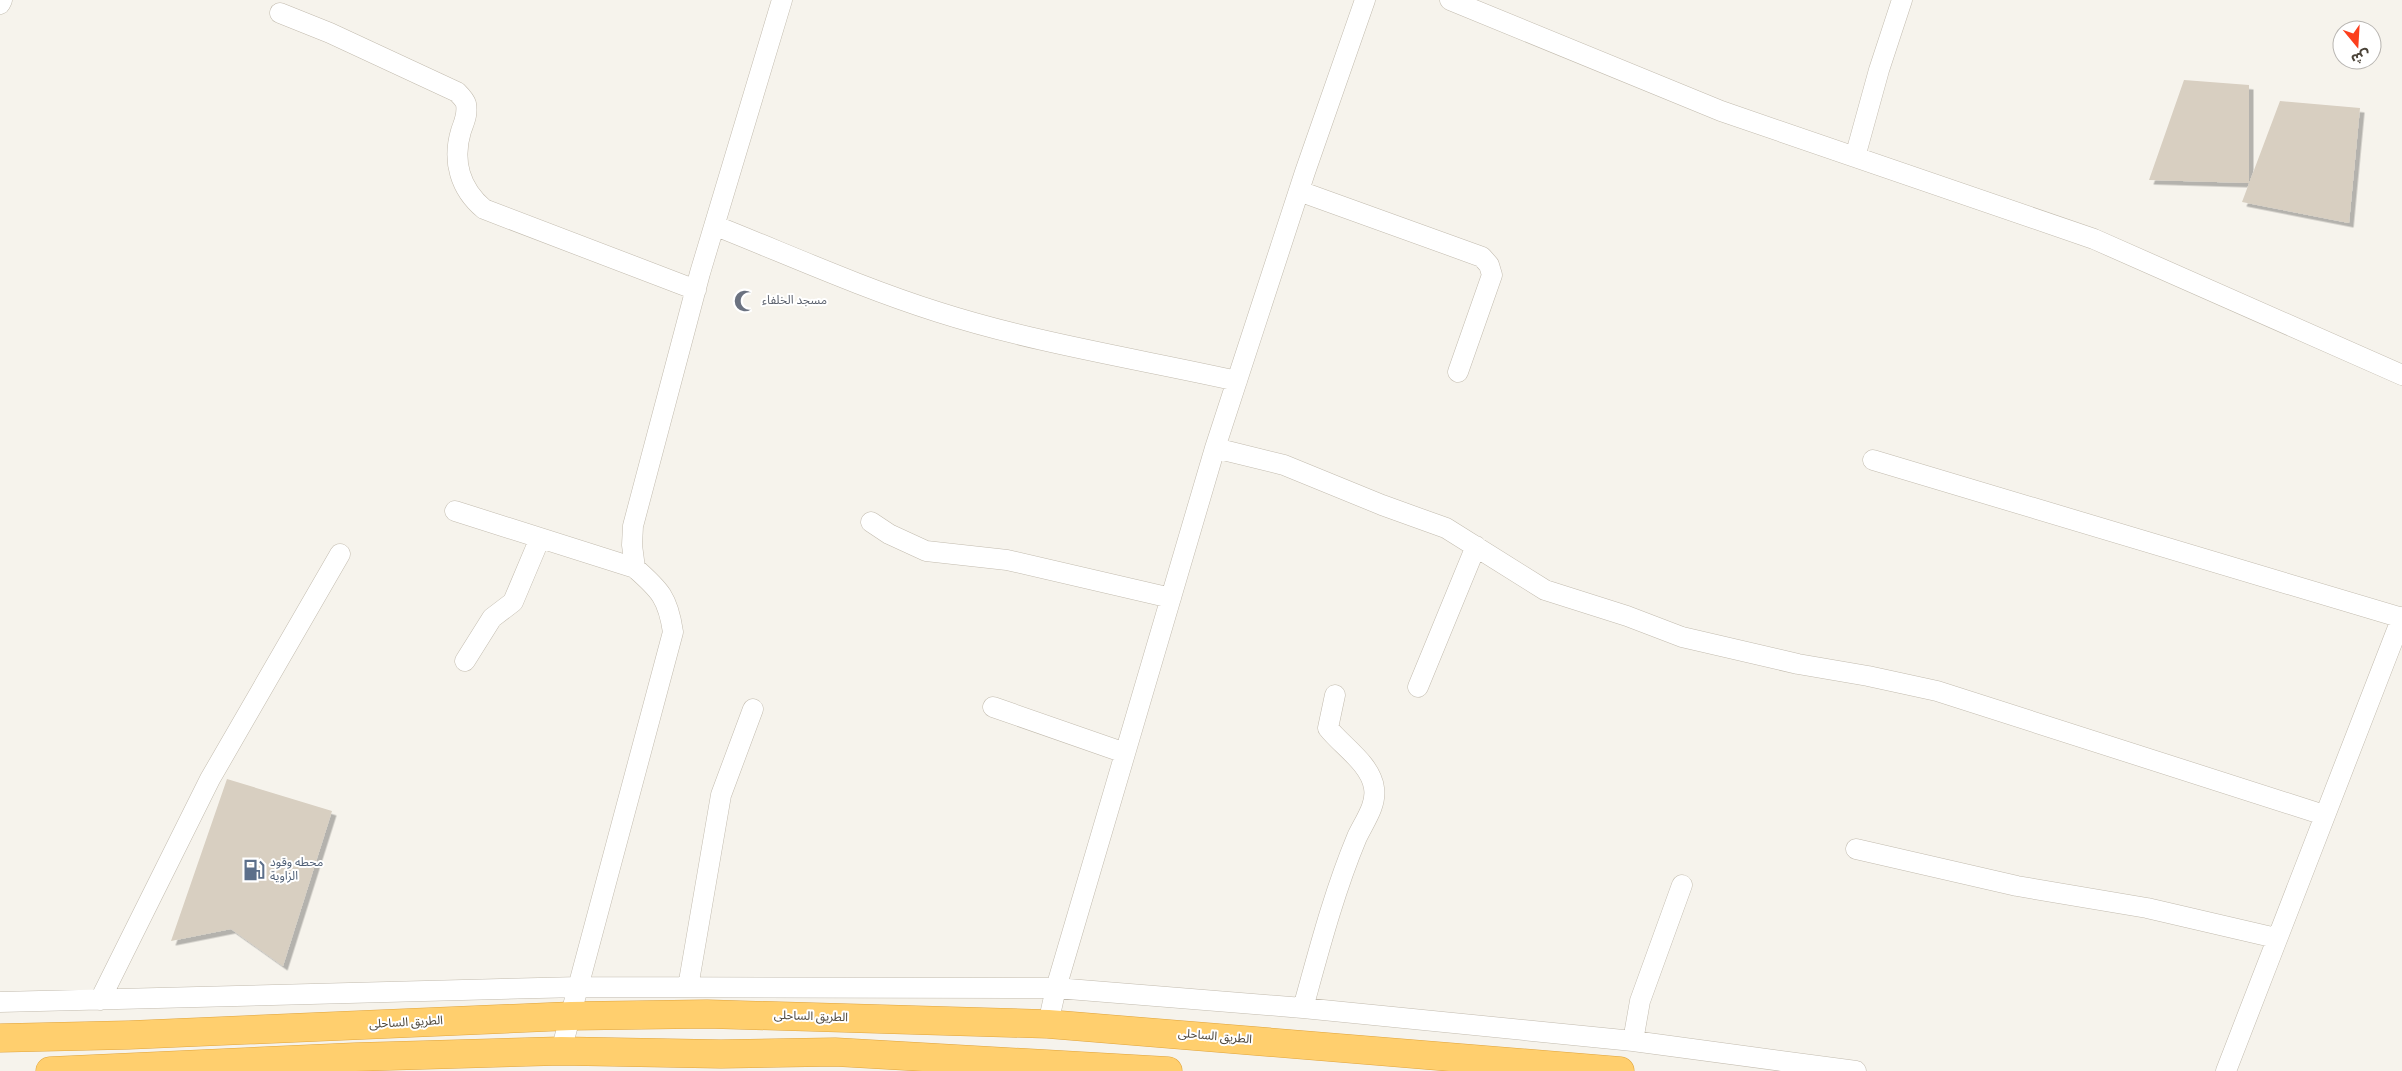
<svg xmlns="http://www.w3.org/2000/svg" width="2402" height="1071" viewBox="0 0 2402 1071" font-family="Overpass,'Noto Sans Arabic',sans-serif">
	<style>
		.building { fill: #d8cfc1; filter: url(#shadow) }
		.lines { fill: none; stroke-linecap: round; stroke-linejoin: round }
		.minor-casing { stroke: #c2bbae; stroke-width: 21 }
		.highway-casing { stroke: #e0a43c; stroke-width: 29 }
		.minor { stroke: #fff; stroke-width: 20 }
		.highway { stroke: #ffcf6e; stroke-width: 28 }
		.labels { text-anchor: middle; dominant-baseline: central; stroke-width: 4; stroke-linejoin: round; paint-order: stroke }
		.worship-label { font-size: 12px; fill: #5b616d; stroke: #fff; text-anchor: start }
		.service-label { font-size: 12px; fill: #4e5e75; stroke: #fff; text-anchor: start }
		.street-label { font-size: 12px; fill: #4b4439; stroke: #fff }
	</style>
	<defs>
		<filter id="shadow"><feDropShadow dx="4.5" dy="4.5" stdDeviation="0" flood-color="#0004"/></filter>
	</defs>
	<rect width="100%" height="100%" fill="#f6f3ec"/>
	<path class="building" d="M2184,80L2249,85V183L2149,180Z
		M2280,101L2360,108L2349,223L2242,202Z
		M227,779L332,811L283,966L231,929L171,941Z"/>
	<g class="lines">
		<g class="minor-casing">
			<path id="minor" d="M1450,0L1721,111L2094,239L2402,375
				M0,4L2,0
				M280,13L330,33L457,92C461,96 465,100 466,104C468,115 464,122 461,131C452,161 460,189 484,209L696,290
				M1855,157L1879,70L1902,0
				M1299,191L1482,257L1489,265L1492,275L1458,372
				M716,226C789,255 862,288 938,312C1035,343 1138,359 1237,381
				M1215,448L1284,465L1382,505L1446,528L1545,590L1627,616L1682,637L1798,664L1868,676L1937,691L2324,815
				M1873,460L2402,618
				M455,511L635,568C660,590 668,598 673,632L561,1051
				M871,522L889,534L926,551L1007,560L1171,598
				M635,568L632,545L633,526L700,273L782,0
				M465,661L492,618L513,602L540,538
				M1418,687L1476,546
				M993,707L1125,753
				M1856,849L2017,886L2147,908L2276,938
				M688,987L721,795L753,709
				M100,1000L210,779L340,554
				M0,1002L580,987L1056,988L1303,1008L1633,1041L1856,1071
				M1303,1008C1319,950 1334,892 1357,837C1364,822 1377,805 1374,788C1371,764 1342,746 1328,728L1335,695
				M1048,1024L1056,988L1215,448L1305,172L1365,0
				M1633,1041L1640,1001L1682,885
				M2226,1071L2402,617"/>
		</g>
		<g class="highway-casing">
			<path id="highway" d="M0,1038L129,1035L571,1016L707,1014L1048,1024L1620,1071
				M50,1071L355,1057L561,1051L721,1054L835,1052L1168,1071"/>
		</g>
		<use href="#minor" class="minor"/>
		<use href="#highway" class="highway"/>
	</g>
	<defs>
		<g id="mosque-bare" transform="scale(1.725)"><path d="M3.5-4.9A6 6 0 1 0 3.5 4.9A5 5 0 1 1 3.5-4.9Z" fill="#6b7280" stroke="#fff" stroke-width="2.5" paint-order="stroke"/></g>
		<g id="fuel-bare" transform="scale(1.725)"><path d="M-5.5-6h7V0h2V4h1.3V-2.5L3-4.5l.8-.8L6-3V5H2.5V1h-1V6h-7ZM-4.2-4.7v3.2H.2V-4.7Z" fill="#5c6f8a" stroke="#fff" stroke-width="2.5" paint-order="stroke"/></g>
	</defs>
	<g fill-rule="evenodd">
		<use href="#mosque-bare" x="745" y="301"/>
		<use href="#fuel-bare" x="254" y="870"/>
	</g>
	<g class="labels">
		<g class="worship-label">
			<text x="762" y="301">مسجد الخلفاء</text>
		</g>
		<g class="service-label">
			<text x="270" y="863">محطه وقود<tspan x="270" dy="14">الزاوية</tspan></text>
		</g>
		<g class="street-label">
			<text transform="translate(811 1017) rotate(2)">الطريق الساحلى</text>
			<text transform="translate(406 1023) rotate(-3)">الطريق الساحلى</text>
			<text transform="translate(1215 1037) rotate(5)">الطريق الساحلى</text>
		</g>
	</g>
	<g transform="translate(2357 45) rotate(162)"><circle r="24" fill="#ffffff" stroke="#b7b4b0"/>
	<path d="M0-4L9 19L0 12L-9 19Z" fill="#fc3f1d"/>
	<text y="-8" font-size="14" font-weight="bold" text-anchor="middle" fill="#4b4439">ش</text>
	</g>
</svg>
